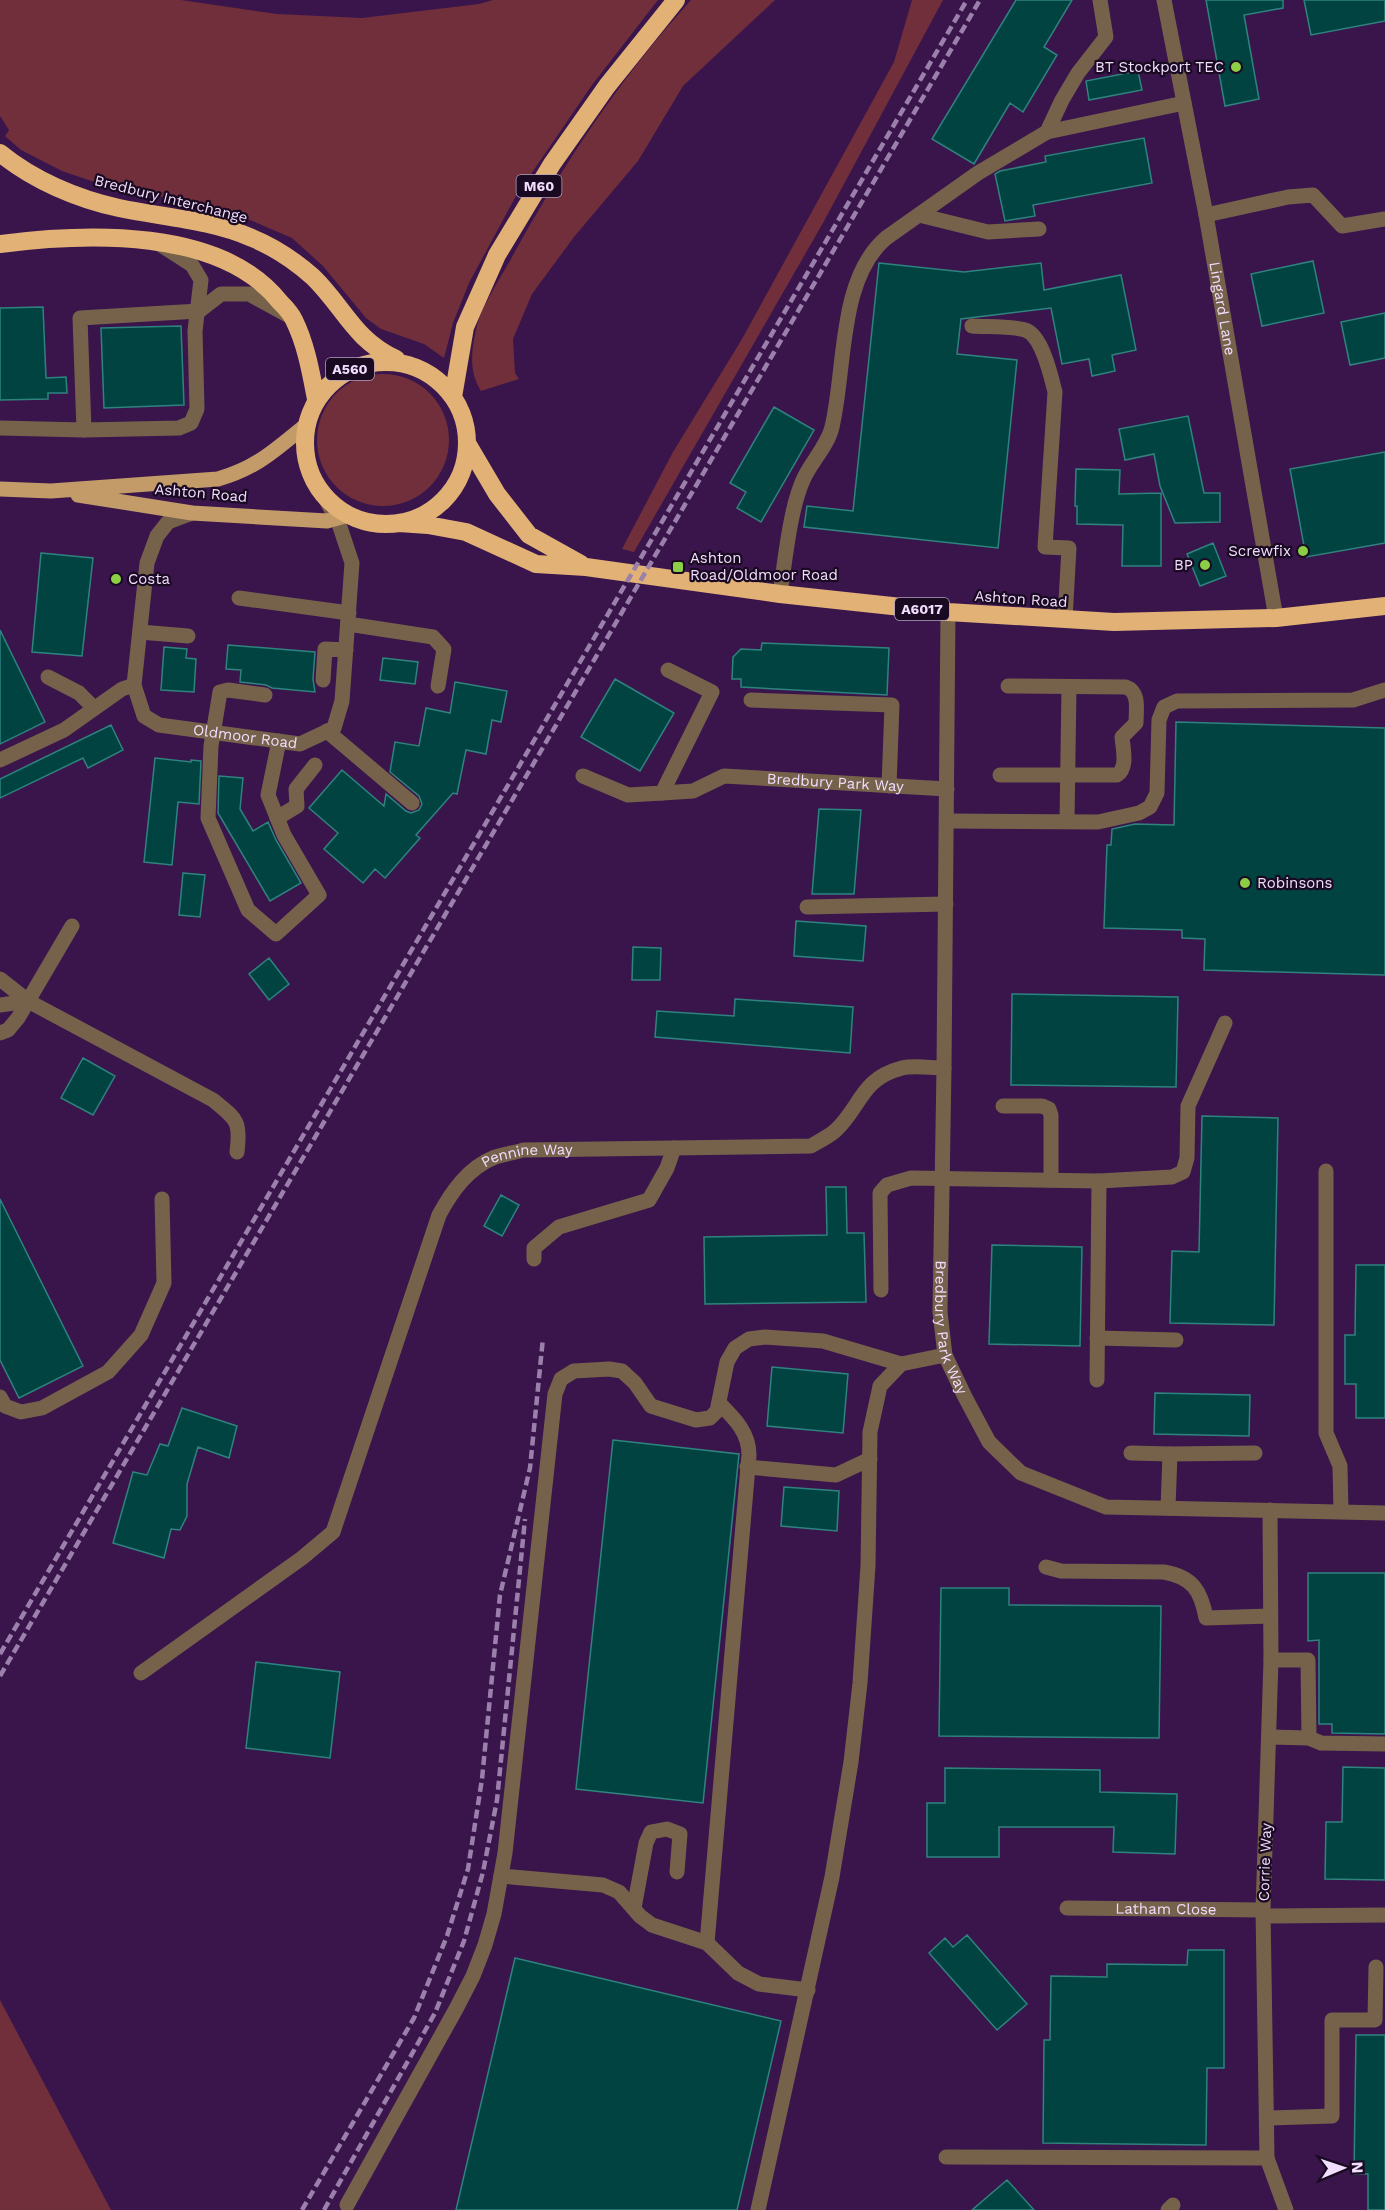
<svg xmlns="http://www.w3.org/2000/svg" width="1385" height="2210" viewBox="0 0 1385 2210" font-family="'Work Sans',sans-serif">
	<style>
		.green { fill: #702f3a }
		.building { fill: #004341; stroke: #2f837f; stroke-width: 1.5 }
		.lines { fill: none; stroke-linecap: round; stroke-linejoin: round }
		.minor { stroke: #76624b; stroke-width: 15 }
		.major { stroke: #c39b69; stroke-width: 15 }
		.highway { stroke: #e2b175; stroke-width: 18 }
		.rail { stroke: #9b80ab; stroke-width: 4.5; stroke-dasharray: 9 4.5; stroke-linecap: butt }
		.poi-dot { fill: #8cce45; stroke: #190a21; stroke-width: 2 }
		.labels { text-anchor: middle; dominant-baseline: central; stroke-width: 4.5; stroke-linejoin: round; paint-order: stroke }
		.shield { fill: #190a21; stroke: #b09ebc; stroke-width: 1.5 }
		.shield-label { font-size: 14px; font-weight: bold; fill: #f1ddfe }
		.poi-label { font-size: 15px; fill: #f1ddfe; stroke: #190a21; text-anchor: end }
		.street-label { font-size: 15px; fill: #f1ddfe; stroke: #190a21 }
	</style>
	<rect width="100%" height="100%" fill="#39154c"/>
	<path class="green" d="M0,0H181L277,14L362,18L479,4L493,0H658L592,85L516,196L469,283L453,323L444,358L424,344L381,329L366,318L323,266L292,238L243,217L187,201L115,189L62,171L21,150L5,136L9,130L0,116Z
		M691,0H775L683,86L638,161L574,237L532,294L513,339L515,373L519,379L481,391C469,372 471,352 476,330C481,307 500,279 512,257C562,166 621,77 691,0Z
		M912,0H943L823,223L634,552L622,549L673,452L742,339L894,62Z
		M317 440a66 66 0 1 1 132 0a66 66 0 1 1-132 0Z
		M0,2000L111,2210H0Z"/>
	<path class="building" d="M1016,0H1072L1044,47L1057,55L1023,112L1010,103L974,164L932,139Z
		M1206,0H1283V8L1244,15L1259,99L1225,106Z
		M1304,0H1385V21L1311,35Z
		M1138,71L1142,90L1089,100L1086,81Z
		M1144,138L1152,183L1033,205L1035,216L1005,221L995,174L1000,171L1046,162L1045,156Z
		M1313,261L1324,313L1262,326L1251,274Z
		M879,263L964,272L1041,263L1044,290L1121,275L1136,350L1112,355L1115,371L1092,376L1089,359L1062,364L1051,308L961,319L957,354L1017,360L998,548L804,527L807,506L853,511Z
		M43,307L46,378L66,377L67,393H48V399L0,400V308Z
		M1385,313V358L1350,365L1341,322Z
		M181,326L184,405L104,408L101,328Z
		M774,407L814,430L761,522L737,508L746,492L730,483Z
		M1188,416L1204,493H1220V522L1175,523L1160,486L1154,454L1125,460L1119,429Z
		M1385,452V543L1306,557L1290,469Z
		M1076,469L1120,470L1119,494L1161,493V566H1122L1123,525L1077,524V506H1075Z
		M1213,543L1226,576L1200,586L1187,554Z
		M41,553L93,558L82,656L32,652Z
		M0,630L45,722L0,744Z
		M762,643L889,648L887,695L741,687V679H732L733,657L741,649L761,650Z
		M228,645L315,652L313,679L315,692L272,688L266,685L240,682L241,670L226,669Z
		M164,647L187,649L186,658L196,659L194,692L161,690Z
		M383,658L418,662L415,684L380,680Z
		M615,679L674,713L640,771L581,737Z
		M455,682L507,691L501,722L492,720L486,754L466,750L457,794L453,793L416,835L420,838L385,878L375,869L363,883L324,849L338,833L309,808L342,770L384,806L386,794L406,811L411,813L419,810L422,804L419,796L390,772L395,742L419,746L426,708L450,713Z
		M1176,722L1385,728V975L1204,970L1205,939L1182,938V930L1104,928L1107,845H1111L1112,829L1135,824L1174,825Z
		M111,725L123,750L88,768L83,758L0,798V779Z
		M155,758L191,762V760L201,761L199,804L178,802L172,865L144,862Z
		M219,776L243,778L240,809L253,831L268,822L276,840L301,883L270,901L218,813Z
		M819,809L861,810L854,894H812Z
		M183,873L205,875L200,917L179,915Z
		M796,921L866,926L863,961L794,956Z
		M633,947L661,948L660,980H632Z
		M269,958L289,984L269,1000L249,974Z
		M1012,994L1178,997L1176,1087L1011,1085Z
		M735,999L853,1007L850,1053L655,1037L657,1011L734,1016Z
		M83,1058L115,1076L93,1115L61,1098Z
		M1202,1116L1278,1118L1274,1325L1170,1323L1172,1251L1199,1252Z
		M826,1187H846L847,1233H864L866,1302L705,1304L704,1237L827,1235Z
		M501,1195L519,1205L502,1236L484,1226Z
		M0,1199L83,1366L19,1398L0,1360Z
		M992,1245L1082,1247L1080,1346L989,1344Z
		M1356,1265H1385V1418H1356V1384H1345V1335H1355Z
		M772,1367L848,1374L843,1433L767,1426Z
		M1155,1393L1250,1395L1249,1436L1154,1434Z
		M182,1408L237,1426L229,1458L198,1447L187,1484V1516L180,1530L171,1529L164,1558L113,1543L133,1472L147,1475L160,1444L168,1446Z
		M613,1440L739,1454L703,1803L576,1789Z
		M784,1487L839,1491L837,1531L781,1526Z
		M1308,1573H1385V1734L1332,1733V1724H1319V1640L1308,1641Z
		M941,1588H1009V1605L1161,1606L1159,1738L939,1736Z
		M256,1662L340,1672L330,1758L246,1748Z
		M1343,1767L1385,1768V1880L1325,1879L1326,1822H1342Z
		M945,1768L1100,1770V1792L1177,1794L1175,1854L1113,1852L1114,1827H999V1857H927V1803H945Z
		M967,1935L1027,2004L997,2030L929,1953L945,1938L953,1947Z
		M1188,1950H1224V2068H1207L1206,2145L1043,2143L1044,2040H1050L1051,1976L1107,1977V1964L1187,1965Z
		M515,1958L781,2021L737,2210H456Z
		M1356,2035H1385V2210H1368V2174H1354Z
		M1007,2180L1034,2210H972Z"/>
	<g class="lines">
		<g class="minor">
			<path id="s1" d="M1164,0L1206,215L1276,618"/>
			<path d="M1047,132L1184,103"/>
			<path d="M919,215L988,232L1039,229"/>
			<path d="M1206,215L1288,197L1313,195L1342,226L1385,219"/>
			<path d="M972,326C985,327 1013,326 1025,330C1042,335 1051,376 1055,392L1045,547L1069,548L1065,619"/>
			<path d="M0,428L84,430L179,428L191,423L197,409L195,331L201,280L192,265L161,245"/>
			<path d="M84,430L80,318L199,311L221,294H249L291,317"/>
			<path id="s2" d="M192,513L168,522L157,536L147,563L134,685L144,716L159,725L300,744L334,728L342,701L352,563L339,524L324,496"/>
			<path d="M780,594C785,562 790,507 804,478C812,461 828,445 832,427C846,368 838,279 886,238L978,173L1047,132L1062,100L1078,73L1106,37L1100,0"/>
			<path d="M239,598L349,613"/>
			<path id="s3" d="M948,612L944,1068L940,1312L945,1355L965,1397L989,1442L1021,1473L1106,1507L1385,1513"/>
			<path d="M348,624L433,637L444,649L438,686"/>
			<path d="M140,632L188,636"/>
			<path d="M48,677L79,693L94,708"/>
			<path d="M323,680L325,649L346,650"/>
			<path d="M265,695L228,690L220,692L211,746L208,818L248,910L276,934L319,895L284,835L268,795L279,741"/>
			<path d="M751,700L892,705L889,786"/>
			<path d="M327,731L412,803"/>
			<path d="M0,760L64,730L122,689L134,685"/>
			<path d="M1000,775H1117C1128,768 1123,749 1122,737L1136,723C1136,710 1140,692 1126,687L1008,686"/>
			<path d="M583,776L628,795L662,793L712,692L668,670"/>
			<path id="s4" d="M662,793L693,791L724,776L947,789"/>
			<path d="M277,818L297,806L296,789L315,765"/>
			<path d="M947,821L1098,822L1139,813L1150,807L1157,793L1159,720L1164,707L1177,701L1353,700L1385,690"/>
			<path d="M1067,821L1069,688"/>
			<path d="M807,907L946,904"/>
			<path d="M0,979L28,1001L213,1100C236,1119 241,1120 237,1152"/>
			<path d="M0,1005L28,1001"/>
			<path d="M0,1033L8,1030L18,1018L72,926"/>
			<path d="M1003,1106H1042L1049,1109L1051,1115V1180"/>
			<path d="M1326,1171V1433L1340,1466L1341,1511"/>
			<path d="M534,1259V1248L559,1227L649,1200L667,1168L674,1148"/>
			<path d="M881,1290L880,1193L887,1185L911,1178L1099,1181L1172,1177L1183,1172L1187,1158L1188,1106L1225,1023"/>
			<path d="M1097,1338L1176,1340"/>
			<path d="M1097,1380L1099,1181"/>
			<path d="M0,1397L5,1406L21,1412L42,1408L108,1372L141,1335L164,1283L162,1199"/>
			<path d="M1131,1453L1170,1454"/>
			<path d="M747,1467L836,1475L870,1459"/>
			<path d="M1168,1508L1170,1454L1255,1453"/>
			<path d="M1270,1510L1271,1660L1263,1910L1267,2158L1286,2210"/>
			<path d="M1046,1567L1061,1571L1164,1572C1192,1577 1201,1590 1206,1618L1270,1616"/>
			<path d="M1271,1660H1308L1309,1738"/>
			<path id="s5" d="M141,1673L302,1558L333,1532L439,1215C452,1191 468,1168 495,1157C504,1154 514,1153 523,1150L811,1146C819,1141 828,1137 835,1131C862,1106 860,1079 902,1068C914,1065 931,1068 944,1068"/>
			<path d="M1269,1737L1309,1738L1321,1743L1385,1744"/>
			<path d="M501,1876L603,1885L619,1892L640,1916L652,1925L707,1943L738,1973L759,1984L808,1990"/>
			<path d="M634,1908L646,1843L651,1832L667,1829L680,1834L677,1872"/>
			<path id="s6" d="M1067,1908L1263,1910"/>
			<path d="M1263,1916L1385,1915"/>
			<path d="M707,1943L749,1455C749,1432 734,1418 719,1403"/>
			<path d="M1267,2118L1332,2116V2020H1375L1376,1967"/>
			<path d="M946,2157L1267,2158"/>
			<path d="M347,2205L456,2009L473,1976L485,1945L494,1914L505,1853L555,1394L561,1379L574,1371L609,1369L622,1371L635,1383L651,1406L696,1420L710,1418L717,1411L727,1362L735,1348L749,1339L765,1337L823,1341L901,1364"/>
			<path d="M758,2210L832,1877L851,1762L860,1683L868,1566L870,1432L880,1386L901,1364L945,1355"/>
			<path d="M1168,2210L1173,2205"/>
		</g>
		<path class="major" d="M0,489L51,491L218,479C257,468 275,450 306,425
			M78,495L192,513L327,521L348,515"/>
		<path class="highway" d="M0,153C33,180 77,199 119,208C162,217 212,220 252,238C274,247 295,261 313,277C344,307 354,340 396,359
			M0,244C85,233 221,227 280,302C285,307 291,313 294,320C306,344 311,373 316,399
			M305 443a81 81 0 1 1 162 0a81 81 0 1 1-162 0Z
			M453,397L465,327L497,255L552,164L607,86L676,0
			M467,443L497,494L529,535L581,564
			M399,523L428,525L466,532L536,564L586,567L780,594L948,612L1114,622L1276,618L1385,606"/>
		<path class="rail" d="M0,1654L967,0
			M0,1676L980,0
			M302,2210L414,2018L447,1936L468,1869L482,1779L500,1595L530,1468L543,1338
			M324,2210L435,2013L464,1941L483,1872L497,1800L525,1519"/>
	</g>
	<g class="poi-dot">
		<circle cx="1236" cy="67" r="6"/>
		<circle cx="1303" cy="551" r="6"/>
		<circle cx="1205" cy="565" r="6"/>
		<rect x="672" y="561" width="12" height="12" rx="3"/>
		<circle cx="116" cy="579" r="6"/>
		<circle cx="1245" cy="883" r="6"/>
	</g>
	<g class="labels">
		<g class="shield">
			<rect x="516.5" y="175" width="45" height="22" rx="4.5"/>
			<rect x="326" y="358" width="48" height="22" rx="4.5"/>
			<rect x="895" y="598" width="54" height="22" rx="4.5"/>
		</g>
		<g class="shield-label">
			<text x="539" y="186">M60</text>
			<text x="350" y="369">A560</text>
			<text x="922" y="609">A6017</text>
		</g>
		<g class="poi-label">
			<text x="1224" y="67">BT Stockport TEC</text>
			<text x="1291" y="551">Screwfix</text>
			<text x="690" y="558" text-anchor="start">Ashton<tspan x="690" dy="17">Road/Oldmoor Road</tspan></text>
			<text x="1193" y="565">BP</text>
			<text x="128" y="579" text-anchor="start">Costa</text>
			<text x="1257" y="883" text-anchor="start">Robinsons</text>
		</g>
		<g class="street-label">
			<text transform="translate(171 199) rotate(14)">Bredbury Interchange</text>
			<text stroke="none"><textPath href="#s1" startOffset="314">Lingard Lane</textPath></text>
			<text transform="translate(201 493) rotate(5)">Ashton Road</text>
			<text transform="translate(1021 599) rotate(4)">Ashton Road</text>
			<text stroke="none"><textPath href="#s2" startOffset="332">Oldmoor Road</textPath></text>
			<text stroke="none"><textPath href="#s4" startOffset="177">Bredbury Park Way</textPath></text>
			<text stroke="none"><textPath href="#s5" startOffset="687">Pennine Way</textPath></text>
			<text stroke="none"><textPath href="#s3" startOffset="717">Bredbury Park Way</textPath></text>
			<text transform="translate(1265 1862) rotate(-88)">Corrie Way</text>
			<text stroke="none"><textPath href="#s6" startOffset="99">Latham Close</textPath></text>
		</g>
	</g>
	<g transform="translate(1343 2168) rotate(88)" stroke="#190a21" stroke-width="4.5" paint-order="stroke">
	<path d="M0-4.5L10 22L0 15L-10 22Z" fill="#f1ddfe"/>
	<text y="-9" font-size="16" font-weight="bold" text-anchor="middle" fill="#f1ddfe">N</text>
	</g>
</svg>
